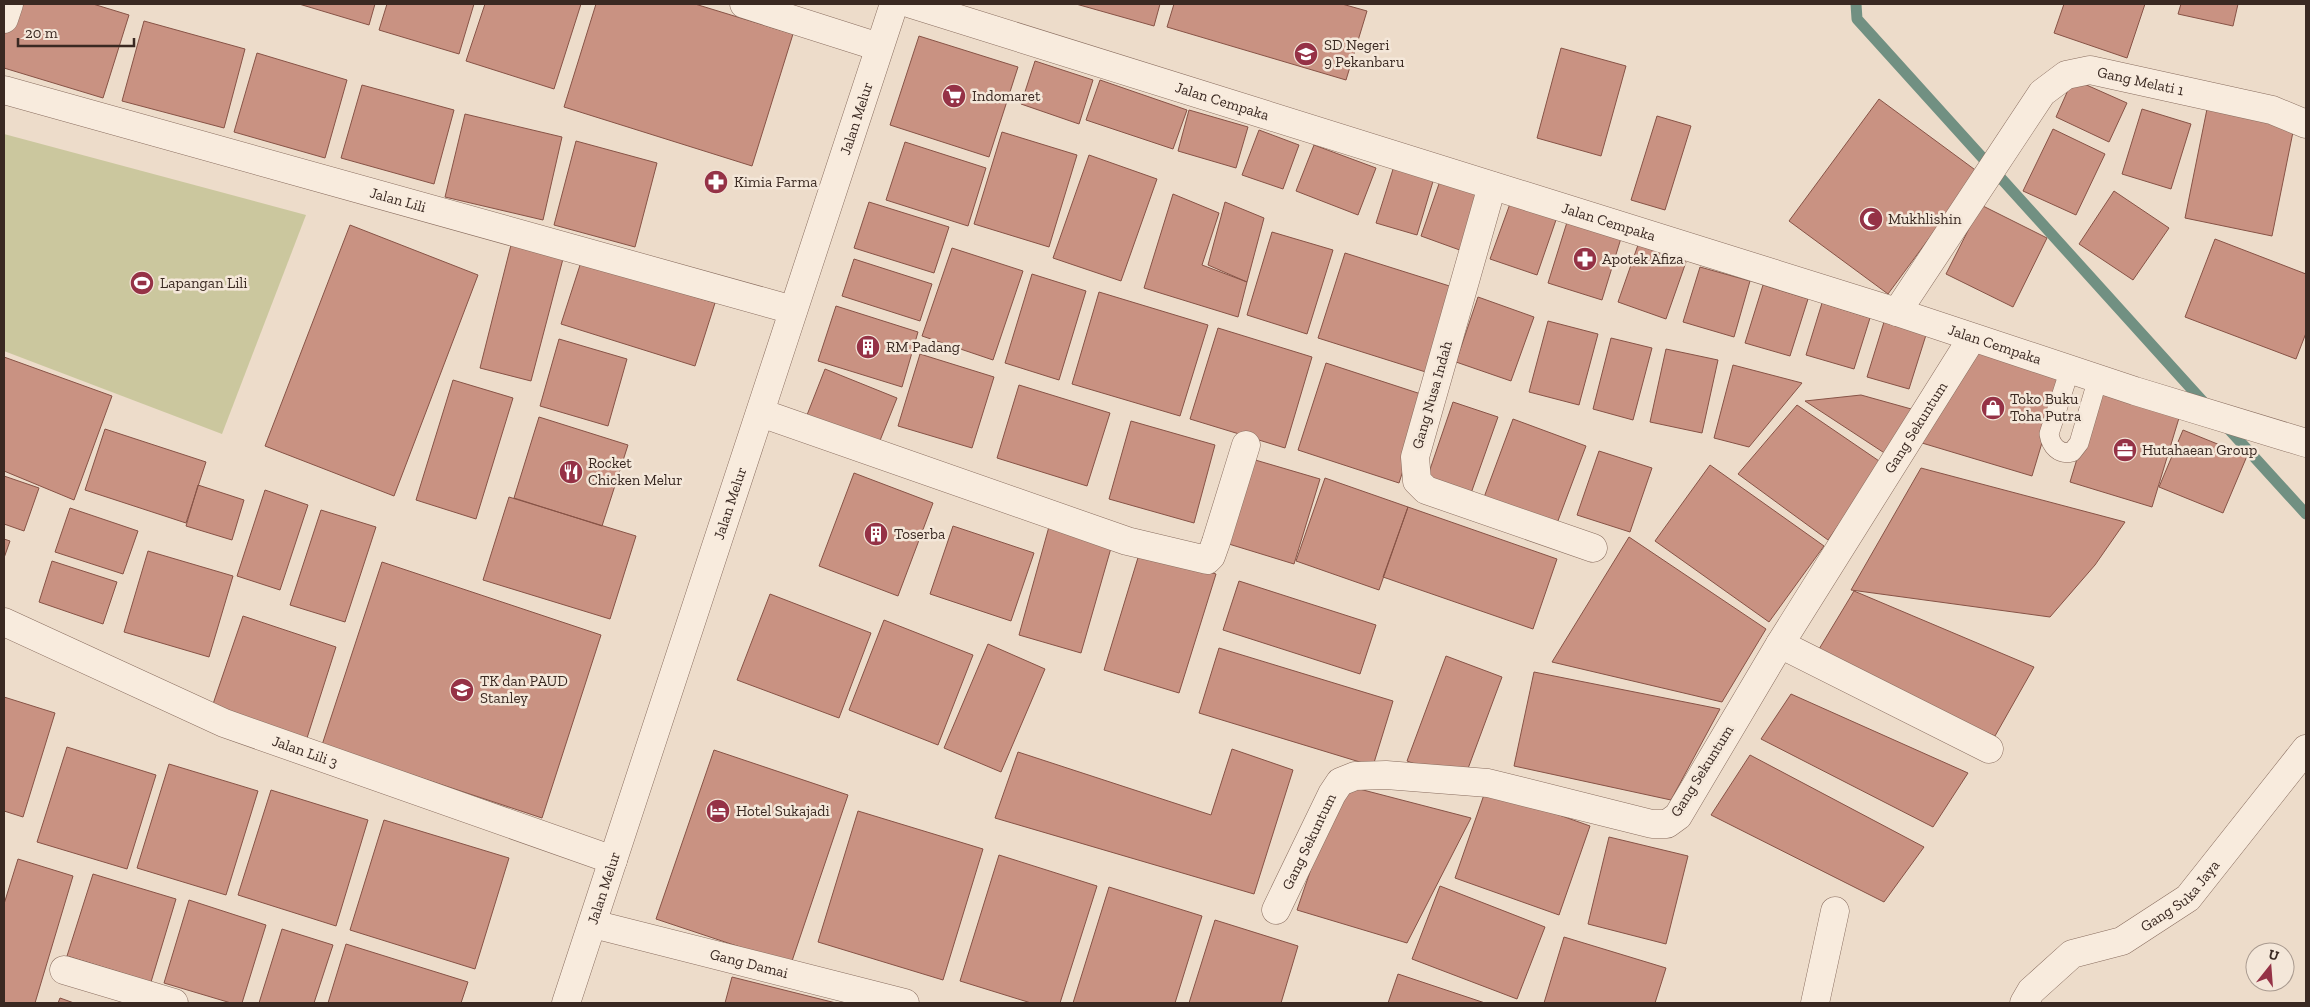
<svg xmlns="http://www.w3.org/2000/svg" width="2310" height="1007" viewBox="0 0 2310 1007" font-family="'Zilla Slab',serif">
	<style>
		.garden { fill: #cbc79e }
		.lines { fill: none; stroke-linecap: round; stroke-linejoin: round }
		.stream { stroke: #719082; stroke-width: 11 }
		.building { fill: #c99282; stroke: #875346 }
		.service-casing { stroke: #896d5f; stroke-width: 20 }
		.minor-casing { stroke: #896d5f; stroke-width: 29 }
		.tertiary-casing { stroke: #896d5f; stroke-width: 29 }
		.service { stroke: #f8ebdd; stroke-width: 19 }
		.minor { stroke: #f8ebdd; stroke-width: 28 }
		.tertiary { stroke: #f8ebdd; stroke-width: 28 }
		.labels { text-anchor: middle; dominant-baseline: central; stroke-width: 5; stroke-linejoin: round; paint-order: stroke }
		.poi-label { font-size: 15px; fill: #3a2922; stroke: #f4e7d9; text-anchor: start }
		.street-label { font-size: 15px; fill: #3a2922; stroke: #f4e7d9 }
	</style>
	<rect width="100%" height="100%" fill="#eddcca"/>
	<path class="garden" d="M4,134L306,215L222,434L4,351Z"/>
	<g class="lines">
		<path class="stream" d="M1856,4L1857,19L2207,406
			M2225,425L2306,514"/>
	</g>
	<path class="building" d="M13,4H93L129,15L103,98L4,68V35Z
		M299,4H375L369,25Z
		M387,4H474L459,54L379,30Z
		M485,4H581L554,89L466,61Z
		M596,4H695L793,34L752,166L564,107Z
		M1076,4H1160L1154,26Z
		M1174,4H1342L1367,11L1346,80L1167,27Z
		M2064,4H2145L2127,58L2054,33Z
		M2181,4H2238L2233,26L2178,14Z
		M144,21L245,49L224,128L122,101Z
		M919,36L1018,67L989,157L890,125Z
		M1561,48L1626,66L1601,156L1537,138Z
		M257,53L347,80L325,158L234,132Z
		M1035,61L1093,80L1079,124L1021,104Z
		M2073,79L2127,103L2109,142L2056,117Z
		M1100,80L1187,110L1173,149L1086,120Z
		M362,85L454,110L434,184L341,158Z
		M1879,99L1978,172L1888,294L1789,221Z
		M2142,109L2191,124L2171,189L2122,174Z
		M2207,109L2294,127L2272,236L2185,218Z
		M1189,110L1248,127L1236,168L1178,151Z
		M465,114L562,137L543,220L445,197Z
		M1657,116L1691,126L1665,210L1631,200Z
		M2053,129L2105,154L2076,215L2023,191Z
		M1259,130L1299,145L1283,189L1242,175Z
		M1002,132L1077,155L1049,247L974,224Z
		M576,141L657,163L635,247L554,225Z
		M905,142L986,168L968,226L886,200Z
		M1314,145L1376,168L1358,215L1296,191Z
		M1089,155L1157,179L1121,281L1053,258Z
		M1394,166L1434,178L1417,235L1376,223Z
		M1441,178L1488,194L1468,253L1421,236Z
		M2114,191L2169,228L2133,280L2079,244Z
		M1173,194L1219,213L1202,265L1247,282L1238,317L1144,288Z
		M1511,201L1557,217L1537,275L1490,259Z
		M869,202L949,227L934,273L854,248Z
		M1225,202L1264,218L1247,282L1208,265Z
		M1981,205L2047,238L2013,307L1946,274Z
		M1568,219L1622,235L1602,300L1548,283Z
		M350,225L478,275L394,496L265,446Z
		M1272,232L1333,250L1307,334L1247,315Z
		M2215,239L2306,274V333L2296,359L2185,317Z
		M512,241L564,255L531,381L480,368Z
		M1638,245L1686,262L1666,319L1618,302Z
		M952,248L1023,271L993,360L922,336Z
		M1345,253L1459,289L1432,374L1318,338Z
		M854,259L932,284L920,321L842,296Z
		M581,262L715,303L695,366L561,324Z
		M1700,267L1750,281L1734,337L1683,322Z
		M1032,274L1086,291L1059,380L1005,363Z
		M1763,285L1808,299L1790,356L1745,343Z
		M1099,292L1208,325L1180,416L1072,384Z
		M1478,297L1534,317L1511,381L1456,362Z
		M1822,303L1870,318L1854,369L1806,355Z
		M836,306L918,332L902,387L818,361Z
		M1548,321L1598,334L1579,405L1529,392Z
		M1884,322L1926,335L1909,389L1867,377Z
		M1218,328L1312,357L1285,448L1190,419Z
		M1611,338L1652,348L1633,420L1593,409Z
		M559,339L627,359L608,426L540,406Z
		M1972,348L2062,376L2032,476L1912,440Z
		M1666,349L1718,360L1702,433L1650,422Z
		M920,354L994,377L972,448L898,426Z
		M4,357L112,396L74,500L4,471Z
		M1326,363L1427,396L1399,483L1298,450Z
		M1733,365L1802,383L1749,447L1714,438Z
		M825,369L897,398L879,443L807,415Z
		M453,380L513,398L476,519L416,500Z
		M1019,385L1110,413L1087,486L997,458Z
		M2097,393L2179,418L2152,507L2070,482Z
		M1861,395L1922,412L1889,456L1805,401Z
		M1453,402L1498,417L1469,499L1425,484Z
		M1797,405L1882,463L1828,540L1738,474Z
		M539,417L628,445L602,526L514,498Z
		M1513,419L1586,446L1556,526L1483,500Z
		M1131,421L1215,445L1194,523L1109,499Z
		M105,429L206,462L186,523L85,490Z
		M2183,430L2247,456L2223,513L2159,487Z
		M1599,451L1652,468L1630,532L1577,515Z
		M1245,457L1320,479L1294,564L1219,541Z
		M1710,465L1824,546L1769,622L1655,541Z
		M1921,468L2125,522L2095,565L2050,617L1851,590Z
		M854,473L933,503L898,596L819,566Z
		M4,476L39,488L24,531L4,524Z
		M1325,478L1408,507L1379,590L1296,561Z
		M198,485L244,500L232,540L186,526Z
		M265,490L308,505L280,590L237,576Z
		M509,497L636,536L610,619L483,580Z
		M1408,507L1557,559L1533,629L1383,577Z
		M70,508L138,531L123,574L55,552Z
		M321,510L376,527L345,622L290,605Z
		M1050,523L1113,541L1081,653L1019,635Z
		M953,526L1034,553L1011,621L930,594Z
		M1629,537L1766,629L1722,702L1552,662Z
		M4,539L10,541L4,558Z
		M148,551L233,576L209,657L124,632Z
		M1140,551L1216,574L1179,693L1104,670Z
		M52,561L117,582L103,624L39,602Z
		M382,562L601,635L542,818L322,745Z
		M1239,581L1376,625L1360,674L1223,630Z
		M1854,591L2034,667L1995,736L1813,659Z
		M770,594L871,633L839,718L737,680Z
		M243,616L336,647L307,738L212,707Z
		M884,620L973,655L938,745L849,710Z
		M988,644L1045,669L1001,772L944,748Z
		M1219,648L1393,701L1373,766L1199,713Z
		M1446,656L1502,677L1463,782L1407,761Z
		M1534,672L1720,709L1671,800L1514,766Z
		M1791,694L1968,773L1933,827L1761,739Z
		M4,697L55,713L23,817L4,811Z
		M67,747L156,775L127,869L37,842Z
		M1232,749L1293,770L1254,894L995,818L1018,752L1211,815Z
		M714,750L848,795L791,964L656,919Z
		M1750,755L1924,847L1884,902L1711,815Z
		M169,764L258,791L226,895L137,868Z
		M1340,784L1471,818L1407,943L1297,910Z
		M1486,789L1590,826L1559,915L1455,878Z
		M271,790L368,820L336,926L238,895Z
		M858,811L983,849L943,980L818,942Z
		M384,820L509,858L475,969L350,930Z
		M1609,837L1688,856L1666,944L1588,924Z
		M999,855L1097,886L1060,1003H1031L960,981Z
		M18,859L73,876L35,1003H4V904Z
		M93,874L176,899L151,982L67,956Z
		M1440,886L1545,927L1517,999L1412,959Z
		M1109,887L1202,916L1175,1003H1073Z
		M189,900L266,925L242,1003H231L164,983Z
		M1215,920L1298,946L1281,1003H1189Z
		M282,929L333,945L314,1003H259Z
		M1564,937L1666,968L1655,1003H1544Z
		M346,944L468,982L461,1003H328Z
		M1398,974L1485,1003H1388Z
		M732,977L836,1003H725Z
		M60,998L74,1003H58Z"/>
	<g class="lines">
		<g class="service-casing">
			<path id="service" d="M2070,369L2049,434C2051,446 2059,455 2072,452L2079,443L2098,378"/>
		</g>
		<g class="minor-casing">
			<g id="minor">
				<path d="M744,4L879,47"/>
				<path d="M1492,186L1415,457L1417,481L1426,490L1593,548"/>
				<path id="s1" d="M1897,312L2042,93L2066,75L2090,70L2272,110L2306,124"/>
				<path d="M761,413L1127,541L1207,560L1211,556L1216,542L1246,445"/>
				<path id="s2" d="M4,622L224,723L613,860"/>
				<path d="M1780,644L1989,749"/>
				<path id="s3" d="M1276,910L1332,794L1340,782L1355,776L1386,775L1488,783L1652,824H1667L1678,816L1780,644L1972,338"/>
				<path id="s4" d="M593,924L905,1003"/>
				<path d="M64,970L174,1003"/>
				<path d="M1815,1003L1835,911"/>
				<path id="s5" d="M2024,1003L2031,991L2072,954L2122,941L2188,898L2306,749"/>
			</g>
		</g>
		<g class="tertiary-casing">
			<g id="tertiary">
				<path id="s6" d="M911,4L1897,312L2135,391L2306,443"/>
				<path d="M4,19L9,4"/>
				<path id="s7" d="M4,90L793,310"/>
				<path id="s8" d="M566,1003L894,4"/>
			</g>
		</g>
		<use href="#service" class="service"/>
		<use href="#minor" class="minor"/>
		<use href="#tertiary" class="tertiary"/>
	</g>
	<defs>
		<g id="school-disc" transform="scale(1.25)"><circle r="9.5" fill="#953246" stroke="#f4e7d9"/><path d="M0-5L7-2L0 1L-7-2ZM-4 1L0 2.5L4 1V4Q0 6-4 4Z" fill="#fff"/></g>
		<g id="supermarket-disc" transform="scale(1.25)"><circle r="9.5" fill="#953246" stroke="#f4e7d9"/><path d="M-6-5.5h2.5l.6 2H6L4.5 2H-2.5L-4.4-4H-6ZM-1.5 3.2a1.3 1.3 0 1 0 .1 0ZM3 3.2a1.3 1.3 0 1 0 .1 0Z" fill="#fff"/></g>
		<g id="pharmacy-disc" transform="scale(1.25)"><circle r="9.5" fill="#953246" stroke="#f4e7d9"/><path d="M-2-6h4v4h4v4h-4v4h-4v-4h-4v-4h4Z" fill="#fff"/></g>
		<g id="mosque-disc" transform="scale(1.25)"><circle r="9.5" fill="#953246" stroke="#f4e7d9"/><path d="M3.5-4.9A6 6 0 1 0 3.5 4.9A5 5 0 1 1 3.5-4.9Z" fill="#fff"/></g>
		<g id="stadium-disc" transform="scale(1.25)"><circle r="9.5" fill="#953246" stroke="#f4e7d9"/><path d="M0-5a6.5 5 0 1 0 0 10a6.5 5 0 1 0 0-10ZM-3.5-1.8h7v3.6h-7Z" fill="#fff"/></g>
		<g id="building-disc" transform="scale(1.25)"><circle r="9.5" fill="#953246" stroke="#f4e7d9"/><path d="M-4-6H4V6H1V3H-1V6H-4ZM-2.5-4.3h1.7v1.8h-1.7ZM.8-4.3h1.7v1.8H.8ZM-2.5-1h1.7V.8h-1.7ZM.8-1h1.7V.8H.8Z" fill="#fff"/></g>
		<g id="shop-disc" transform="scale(1.25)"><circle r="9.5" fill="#953246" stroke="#f4e7d9"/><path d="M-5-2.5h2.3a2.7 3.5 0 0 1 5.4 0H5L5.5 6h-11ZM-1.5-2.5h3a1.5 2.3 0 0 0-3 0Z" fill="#fff"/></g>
		<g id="office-disc" transform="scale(1.25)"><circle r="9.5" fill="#953246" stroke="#f4e7d9"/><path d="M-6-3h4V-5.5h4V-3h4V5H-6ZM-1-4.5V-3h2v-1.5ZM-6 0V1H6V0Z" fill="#fff"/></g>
		<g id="restaurant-disc" transform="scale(1.25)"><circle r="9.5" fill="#953246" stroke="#f4e7d9"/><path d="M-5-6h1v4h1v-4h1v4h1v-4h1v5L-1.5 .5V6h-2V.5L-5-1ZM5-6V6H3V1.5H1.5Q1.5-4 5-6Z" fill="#fff"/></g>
		<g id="hotel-disc" transform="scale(1.25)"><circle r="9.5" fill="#953246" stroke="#f4e7d9"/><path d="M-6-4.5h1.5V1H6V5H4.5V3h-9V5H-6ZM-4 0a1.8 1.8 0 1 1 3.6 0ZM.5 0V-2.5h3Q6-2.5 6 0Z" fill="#fff"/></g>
	</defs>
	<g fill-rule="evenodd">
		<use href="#school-disc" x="1306" y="54"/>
		<use href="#supermarket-disc" x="954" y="96"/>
		<use href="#pharmacy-disc" x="716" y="182"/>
		<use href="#mosque-disc" x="1871" y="219"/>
		<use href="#pharmacy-disc" x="1585" y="259"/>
		<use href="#stadium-disc" x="142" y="283"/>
		<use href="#building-disc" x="868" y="347"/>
		<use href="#shop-disc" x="1993" y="408"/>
		<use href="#office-disc" x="2125" y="450"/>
		<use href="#restaurant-disc" x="571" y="472"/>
		<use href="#building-disc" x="876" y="534"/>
		<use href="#school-disc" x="462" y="690"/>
		<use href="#hotel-disc" x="718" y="811"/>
	</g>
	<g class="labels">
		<g class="poi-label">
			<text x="1324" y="45">SD Negeri<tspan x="1324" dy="17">9 Pekanbaru</tspan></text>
			<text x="972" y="96">Indomaret</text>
			<text x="734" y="182">Kimia Farma</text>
			<text x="1888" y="219">Mukhlishin</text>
			<text x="1602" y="259">Apotek Afiza</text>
			<text x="160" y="283">Lapangan Lili</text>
			<text x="886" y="347">RM Padang</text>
			<text x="2010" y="399">Toko Buku<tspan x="2010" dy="17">Toha Putra</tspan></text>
			<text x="2142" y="450">Hutahaean Group</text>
			<text x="588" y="463">Rocket<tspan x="588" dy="17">Chicken Melur</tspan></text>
			<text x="894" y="534">Toserba</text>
			<text x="480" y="681">TK dan PAUD<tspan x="480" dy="17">Stanley</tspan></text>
			<text x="736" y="811">Hotel Sukajadi</text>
		</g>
		<g class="street-label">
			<text stroke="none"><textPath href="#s1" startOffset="369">Gang Melati 1</textPath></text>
			<text stroke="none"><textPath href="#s6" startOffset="326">Jalan Cempaka</textPath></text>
			<text stroke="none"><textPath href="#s8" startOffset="931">Jalan Melur</textPath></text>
			<text stroke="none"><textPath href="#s7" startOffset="409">Jalan Lili</textPath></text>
			<text stroke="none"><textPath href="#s6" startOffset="731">Jalan Cempaka</textPath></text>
			<text stroke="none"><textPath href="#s6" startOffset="1136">Jalan Cempaka</textPath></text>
			<text transform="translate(1432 395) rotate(-74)">Gang Nusa Indah</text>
			<text stroke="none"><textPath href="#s3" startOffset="946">Gang Sekuntum</textPath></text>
			<text stroke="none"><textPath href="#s8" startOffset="526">Jalan Melur</textPath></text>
			<text stroke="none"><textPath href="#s2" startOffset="328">Jalan Lili 3</textPath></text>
			<text transform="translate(1702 771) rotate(-58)">Gang Sekuntum</text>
			<text stroke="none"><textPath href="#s3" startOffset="76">Gang Sekuntum</textPath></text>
			<text stroke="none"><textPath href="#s8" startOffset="121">Jalan Melur</textPath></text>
			<text stroke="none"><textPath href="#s5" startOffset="195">Gang Suka Jaya</textPath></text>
			<text stroke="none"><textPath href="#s4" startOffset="161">Gang Damai</textPath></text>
		</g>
	</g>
	<rect width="2310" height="1007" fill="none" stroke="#3a2922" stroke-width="10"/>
	<g transform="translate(2270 967) rotate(17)"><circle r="24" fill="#f4e7d9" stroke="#aa9b90"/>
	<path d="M0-4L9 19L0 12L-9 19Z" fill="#953246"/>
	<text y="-8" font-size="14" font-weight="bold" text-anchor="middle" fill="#3a2922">U</text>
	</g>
	<path d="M18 38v8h116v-8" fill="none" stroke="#3a2922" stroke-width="2.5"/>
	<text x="25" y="38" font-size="15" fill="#3a2922" stroke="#f4e7d9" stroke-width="4" paint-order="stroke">20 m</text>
</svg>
